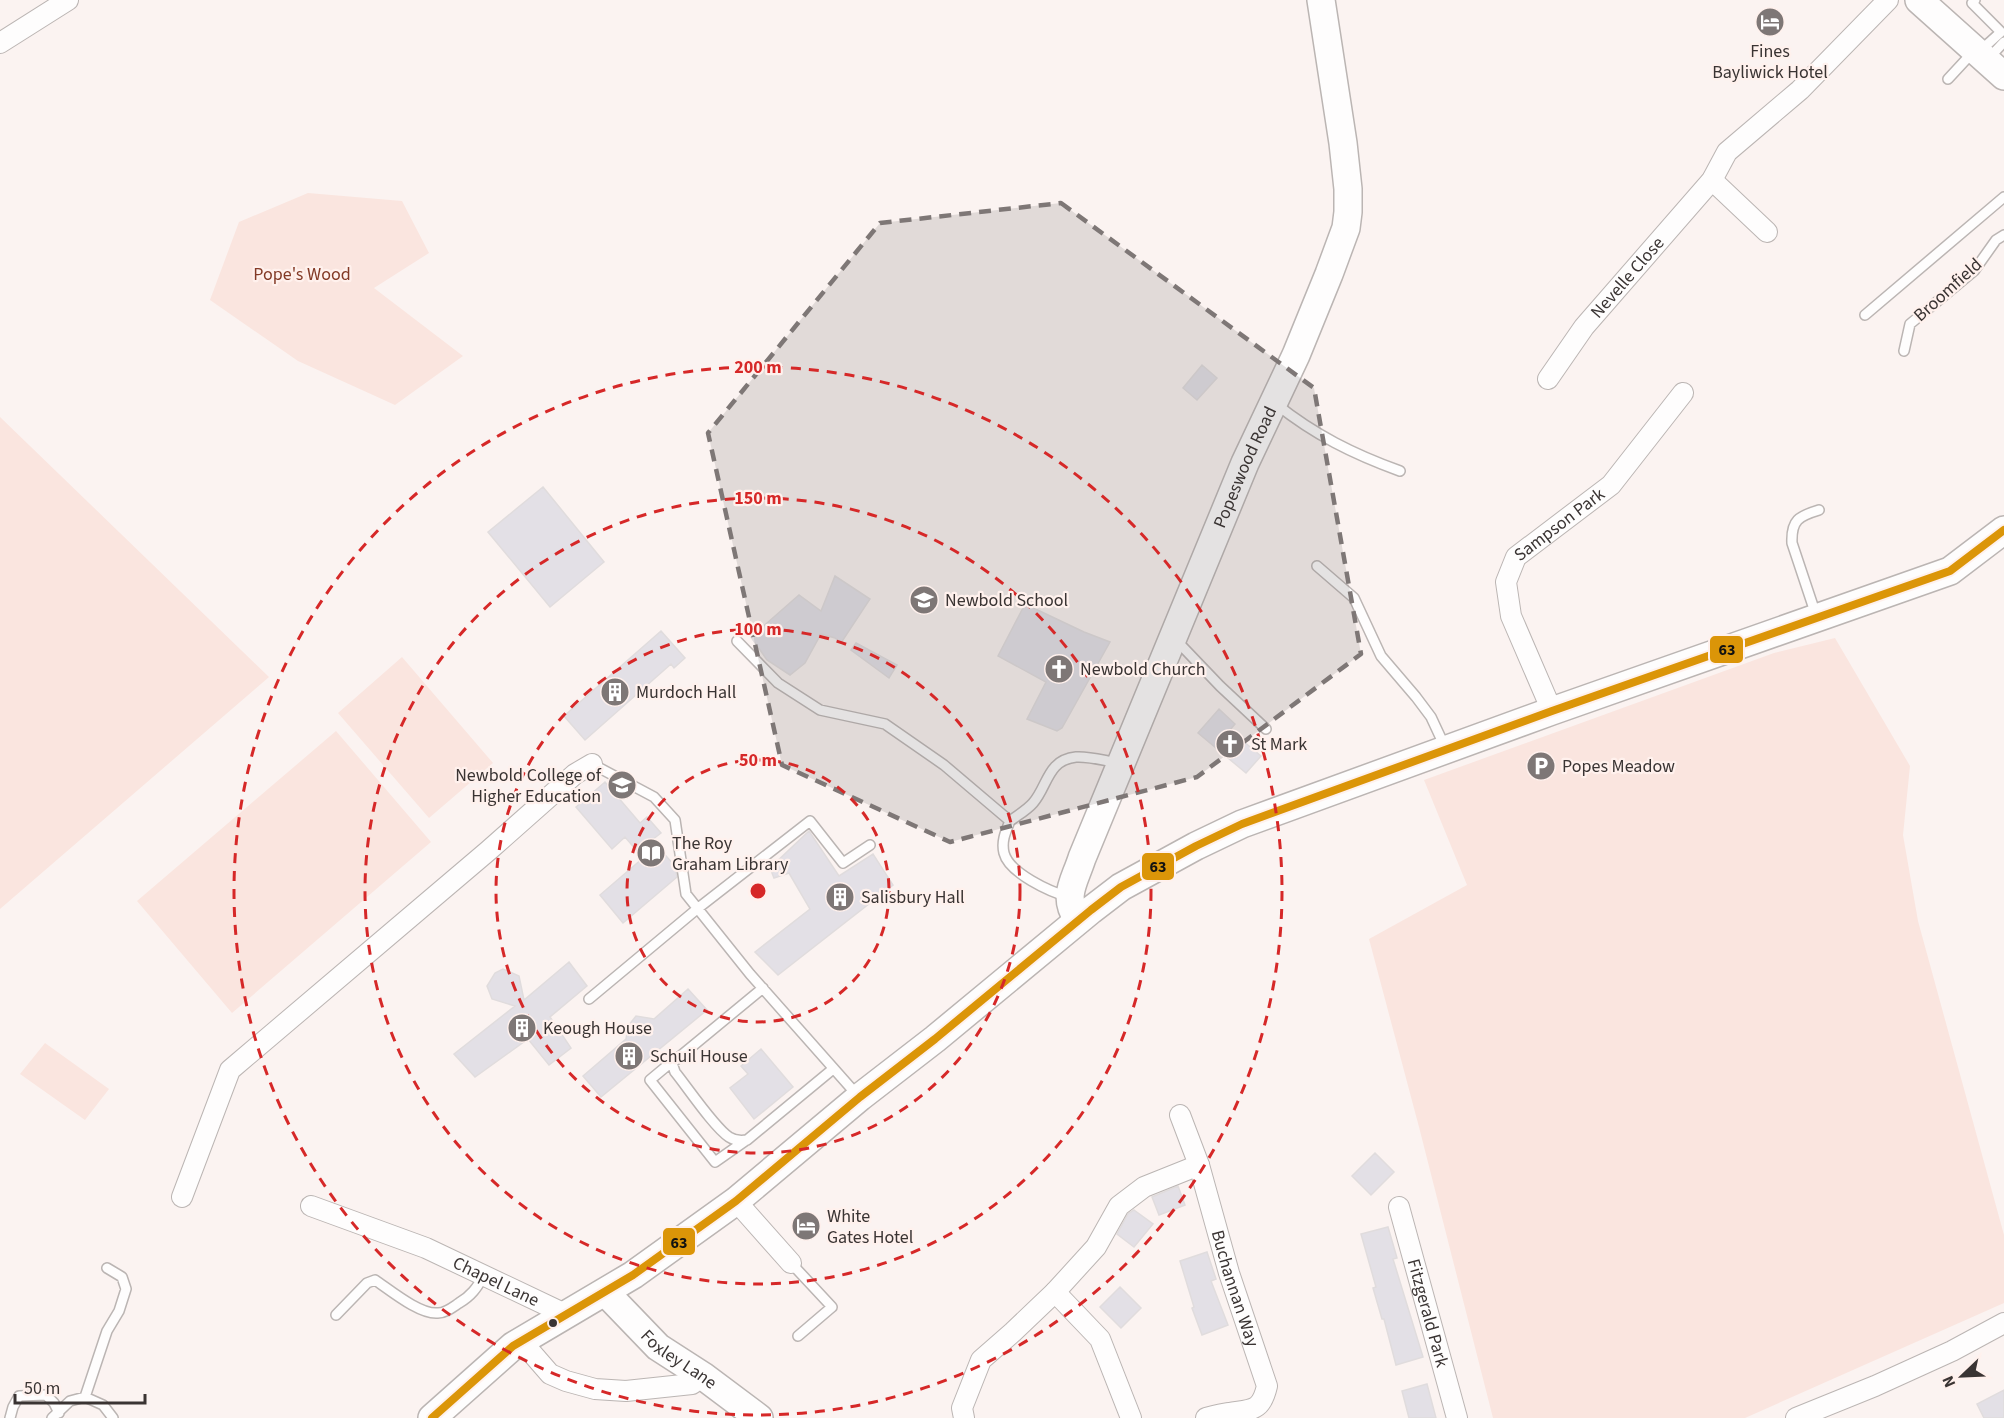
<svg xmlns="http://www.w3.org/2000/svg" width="2004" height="1418" viewBox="0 0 2004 1418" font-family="'Source Sans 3',sans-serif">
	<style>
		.green { fill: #fae5df }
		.building { fill: #e3e0e6; stroke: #e0dcdd; stroke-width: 1.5 }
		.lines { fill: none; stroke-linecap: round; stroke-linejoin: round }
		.lane-casing { stroke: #bbb5b3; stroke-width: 12 }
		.street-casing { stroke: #bbb5b3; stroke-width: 22 }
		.secondary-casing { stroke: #bbb5b3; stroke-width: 30 }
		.lane { stroke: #fefdfd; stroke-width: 9 }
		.street { stroke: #fefdfd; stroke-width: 20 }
		.secondary { stroke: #fefdfd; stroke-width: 27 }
		.bus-1-casing { stroke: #fff1ed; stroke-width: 12 }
		.bus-1 { stroke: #db9508; stroke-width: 8 }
		.marked { fill: #7e7776; fill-opacity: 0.2; stroke: #7e7776; stroke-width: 4.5; stroke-dasharray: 12 8; stroke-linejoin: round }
		.ring { fill: none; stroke: #d62828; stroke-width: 3; stroke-dasharray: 10 8 }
		.bus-dot { fill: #3a3433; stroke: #fff1ed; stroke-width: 2 }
		.labels { text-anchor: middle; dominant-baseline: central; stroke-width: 4.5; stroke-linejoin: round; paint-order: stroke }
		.poi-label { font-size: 18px; fill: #3a3433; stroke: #fff1ed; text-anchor: start }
		.park-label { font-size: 18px; fill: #833a26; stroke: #fff1ed }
		.street-label { font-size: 18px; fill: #3a3433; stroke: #fff1ed }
		.centre { fill: #d62828; stroke: #fff1ed; stroke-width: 3 }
		.ring-label { font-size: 18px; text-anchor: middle; font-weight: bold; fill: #d62828; stroke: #fff1ed; stroke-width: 4.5; stroke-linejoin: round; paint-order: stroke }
		.line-badge { stroke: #fff1ed; stroke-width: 2 }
		.pale-badge-label { font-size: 16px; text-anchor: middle; font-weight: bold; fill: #111 }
	</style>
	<rect width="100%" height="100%" fill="#fbf3f1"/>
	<path class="green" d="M308,193L402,201L429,253L374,288L463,356L395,405L298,361L210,300L239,222Z
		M0,417L269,677L0,909Z
		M1835,638L1910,766L1903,835L1918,921L2004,1235V1303L1745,1418H1493L1419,1127L1369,939L1467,885L1424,780L1774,653Z
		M402,657L493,763L429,818L338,713Z
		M336,731L431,842L232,1013L137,901Z
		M45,1043L109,1089L85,1120L20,1074Z"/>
	<path class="building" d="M1202,365L1217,378L1197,400L1183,388Z
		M543,487L604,562L550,607L488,532Z
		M835,576L870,599L841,643L835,638L821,634L805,663L790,675L767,660L751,637L799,595L821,611Z
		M1025,604L1084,632L1110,642L1062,728L1057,731L1027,719L1046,682L998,656Z
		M661,631L685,658L674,668L671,664L585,740L564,716Z
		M856,643L897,665L889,678L851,650Z
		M1219,709L1235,724L1230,730L1261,756L1246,773L1198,733Z
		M605,782L640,823L647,817L661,833L652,840L675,866L677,877L623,923L600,895L643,858L625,837L612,849L576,807Z
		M809,831L839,876L873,854L893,885L778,975L755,952L810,909L789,873L774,878L770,868Z
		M569,962L587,986L550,1017L571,1048L549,1065L528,1039L475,1077L454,1054L515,1006L492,999L487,986L495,973L503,969L519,976L524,1000Z
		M688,989L707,1010L601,1097L583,1076L626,1039L628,1026L636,1016L654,1019Z
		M761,1049L793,1087L754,1119L730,1088L748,1074L741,1066Z
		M1375,1153L1394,1172L1371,1195L1352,1176Z
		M1178,1186L1185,1205L1159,1215L1152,1197Z
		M1134,1210L1153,1224L1134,1247L1117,1234L1128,1214Z
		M1388,1227L1397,1258L1393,1259L1423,1357L1396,1365L1384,1319H1382L1373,1288L1376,1287L1361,1234Z
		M1207,1252L1216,1279L1211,1281L1228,1325L1202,1335L1192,1308L1194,1307L1180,1261Z
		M1120,1287L1141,1308L1121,1328L1100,1307Z
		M1427,1384L1436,1418H1409L1402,1391Z
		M2004,1390V1418H1984L1977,1404Z"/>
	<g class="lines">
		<g class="lane-casing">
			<path id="lane" d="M1975,0L1972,3L2001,32L1980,51
				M1989,58L2004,42
				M1948,79L1973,52
				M1865,315L2004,197
				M1904,351L1910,324L1974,271L1996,240L2004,235
				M1276,404C1315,435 1353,454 1400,471
				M1317,566L1354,598L1381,656L1416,697L1431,717L1445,747
				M1816,615L1792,543C1791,520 1799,516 1819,510
				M1176,640L1220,686L1266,729
				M737,641L778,683L820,710L885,724L944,765L1010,821C1006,831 1001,841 1004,853C1009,873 1050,892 1069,897
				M592,764L654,797L675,820L686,894L750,974L858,1096
				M1010,821C1018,815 1027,810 1033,803C1048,786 1047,760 1076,757C1090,756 1105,761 1119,763
				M763,988L672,1063L675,1072C688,1088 714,1127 729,1137C735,1141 741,1141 747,1140L833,1069
				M589,999L697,909L810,821L843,863L870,845
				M674,1060L650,1080L715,1162L745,1141
				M791,1263L832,1307L798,1336
				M336,1315L367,1283L375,1280C390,1290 420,1315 438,1313C446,1313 453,1307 459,1303C471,1296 477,1288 484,1275
				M85,1397L107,1331L119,1311L126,1289L122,1277L107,1268
				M10,1418L13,1407L19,1396L46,1395L54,1403L59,1413
				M52,1418L70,1401L85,1397L103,1405L113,1418"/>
		</g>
		<g class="street-casing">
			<g id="street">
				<path d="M0,43L68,0"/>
				<path d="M1712,180L1767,232"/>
				<path id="s1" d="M1548,379L1584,327L1712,180L1727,152L1800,90L1888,0"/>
				<path id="s2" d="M1552,711L1511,616L1506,582L1516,557L1611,485L1683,393"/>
				<path id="s3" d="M1180,1115L1199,1165L1229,1273L1267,1386C1261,1412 1252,1409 1229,1413C1222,1414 1214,1416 1206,1418"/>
				<path d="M182,1197L230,1070L488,851L575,774L592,764"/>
				<path d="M736,1201L791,1263"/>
				<path id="s4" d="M311,1206L426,1248L565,1314"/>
				<path id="s5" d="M1399,1207L1457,1418"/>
				<path d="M1055,1292L1100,1339L1131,1418"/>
				<path d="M522,1340L530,1351L550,1374L566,1381L595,1389L626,1391L692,1384L703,1376"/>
				<path d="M964,1418L962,1408L981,1360L1013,1332L1055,1292L1096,1247L1119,1206L1144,1187L1199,1165"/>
				<path d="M1796,1418L1875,1386L1952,1351L2004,1323"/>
			</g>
		</g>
		<g class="secondary-casing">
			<g id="secondary">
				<path d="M1919,0L2004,76"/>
				<path id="s6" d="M1078,920C1062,896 1074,883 1082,858L1245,463L1296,355L1329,274L1346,228L1348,212V189L1343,143L1321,0"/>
				<path id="s7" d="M606,1293L658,1347L703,1376L759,1418"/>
				<path d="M432,1418L513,1346L633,1275L736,1201L860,1097L935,1039L1091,910L1121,887L1196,846L1242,824L1552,711L1950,571L2004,530"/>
			</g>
		</g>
		<use href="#lane" class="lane"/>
		<use href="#street" class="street"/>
		<use href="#secondary" class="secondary"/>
		<g class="bus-1-casing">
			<path id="bus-1" d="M432,1418L513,1346L633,1275L736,1201L860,1097L935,1039L1091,910L1121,887L1196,846L1242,824L1552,711L1950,571L2004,530"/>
		</g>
		<use href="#bus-1" class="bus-1"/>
	</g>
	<path class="marked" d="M1061,203L1314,388L1361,654L1197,777L950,842L782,765L708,433L880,223Z"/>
	<g class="ring">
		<circle cx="758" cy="891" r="131"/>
		<circle cx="758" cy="891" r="262"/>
		<circle cx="758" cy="891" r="393"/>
		<circle cx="758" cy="891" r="524"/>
	</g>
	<defs>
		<g id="hotel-disc" transform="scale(1.5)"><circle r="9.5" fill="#7e7776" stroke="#fff1ed"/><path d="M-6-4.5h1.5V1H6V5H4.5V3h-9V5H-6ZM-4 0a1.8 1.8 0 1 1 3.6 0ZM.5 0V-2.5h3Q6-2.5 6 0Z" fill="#fff"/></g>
		<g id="school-disc" transform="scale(1.5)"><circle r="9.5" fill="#7e7776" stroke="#fff1ed"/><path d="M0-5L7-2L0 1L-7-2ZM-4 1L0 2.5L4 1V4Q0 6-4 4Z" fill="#fff"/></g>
		<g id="church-disc" transform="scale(1.5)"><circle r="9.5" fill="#7e7776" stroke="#fff1ed"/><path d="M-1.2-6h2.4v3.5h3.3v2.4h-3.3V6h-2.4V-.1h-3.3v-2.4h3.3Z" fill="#fff"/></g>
		<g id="building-disc" transform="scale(1.5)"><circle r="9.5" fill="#7e7776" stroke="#fff1ed"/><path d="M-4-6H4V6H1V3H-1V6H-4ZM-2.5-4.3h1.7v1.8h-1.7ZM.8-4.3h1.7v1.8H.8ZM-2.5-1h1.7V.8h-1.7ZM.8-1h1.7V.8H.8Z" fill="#fff"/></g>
		<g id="parking-disc" transform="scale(1.5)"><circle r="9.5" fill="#7e7776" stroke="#fff1ed"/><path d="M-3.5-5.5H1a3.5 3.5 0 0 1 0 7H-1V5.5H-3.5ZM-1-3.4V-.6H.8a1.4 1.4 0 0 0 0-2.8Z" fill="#fff"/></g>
		<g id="university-disc" transform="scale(1.5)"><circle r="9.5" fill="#7e7776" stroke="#fff1ed"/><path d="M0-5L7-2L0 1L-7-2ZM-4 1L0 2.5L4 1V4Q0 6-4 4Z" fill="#fff"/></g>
		<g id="library-disc" transform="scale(1.5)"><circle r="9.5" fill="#7e7776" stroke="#fff1ed"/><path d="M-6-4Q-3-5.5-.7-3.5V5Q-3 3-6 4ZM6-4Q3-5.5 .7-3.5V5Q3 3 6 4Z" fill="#fff"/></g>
	</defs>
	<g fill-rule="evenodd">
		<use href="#hotel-disc" x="1770" y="22"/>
		<use href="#school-disc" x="924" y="600"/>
		<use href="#church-disc" x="1059" y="669"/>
		<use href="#building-disc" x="615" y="692"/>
		<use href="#church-disc" x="1230" y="744"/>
		<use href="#parking-disc" x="1541" y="766"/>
		<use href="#university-disc" x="622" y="785"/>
		<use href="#library-disc" x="651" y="853"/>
		<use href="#building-disc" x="840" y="897"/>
		<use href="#building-disc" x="522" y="1028"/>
		<use href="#building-disc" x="629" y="1056"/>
		<use href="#hotel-disc" x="806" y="1226"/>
	</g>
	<circle class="bus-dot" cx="553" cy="1323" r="5"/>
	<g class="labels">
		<g class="poi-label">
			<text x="1770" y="51" text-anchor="middle">Fines<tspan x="1770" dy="21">Bayliwick Hotel</tspan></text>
			<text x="945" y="600">Newbold School</text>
			<text x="1080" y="669">Newbold Church</text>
			<text x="636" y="692">Murdoch Hall</text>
			<text x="1251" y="744">St Mark</text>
			<text x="1562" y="766">Popes Meadow</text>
			<text x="601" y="775" text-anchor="end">Newbold College of<tspan x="601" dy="21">Higher Education</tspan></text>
			<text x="672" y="843">The Roy<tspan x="672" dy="21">Graham Library</tspan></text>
			<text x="861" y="897">Salisbury Hall</text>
			<text x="543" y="1028">Keough House</text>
			<text x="650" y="1056">Schuil House</text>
			<text x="827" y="1216">White<tspan x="827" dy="21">Gates Hotel</tspan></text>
		</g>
		<g class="park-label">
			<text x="302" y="274">Pope's Wood</text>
		</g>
		<g class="street-label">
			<text stroke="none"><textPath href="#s1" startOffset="129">Nevelle Close</textPath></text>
			<text transform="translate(1948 290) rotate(-42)">Broomfield</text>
			<text stroke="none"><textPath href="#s6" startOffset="489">Popeswood Road</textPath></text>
			<text stroke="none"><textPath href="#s2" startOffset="219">Sampson Park</textPath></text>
			<text stroke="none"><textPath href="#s4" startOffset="200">Chapel Lane</textPath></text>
			<text stroke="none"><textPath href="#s3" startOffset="182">Buchannan Way</textPath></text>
			<text stroke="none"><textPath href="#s5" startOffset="110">Fitzgerald Park</textPath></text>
			<text stroke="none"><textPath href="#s7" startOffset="99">Foxley Lane</textPath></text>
		</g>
	</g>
	<circle cx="758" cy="891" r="9" class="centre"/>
	<g class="ring-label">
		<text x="758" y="373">200 m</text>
		<text x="758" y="504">150 m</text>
		<text x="758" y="635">100 m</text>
		<text x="758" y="766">50 m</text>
	</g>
	<g class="line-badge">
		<rect x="1709" y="635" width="35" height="29" rx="6" fill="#db9508"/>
		<rect x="1141" y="852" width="34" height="29" rx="6" fill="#db9508"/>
		<rect x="662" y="1227" width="34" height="29" rx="6" fill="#db9508"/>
	</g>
	<g class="pale-badge-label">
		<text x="1727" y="655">63</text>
		<text x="1158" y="872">63</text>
		<text x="679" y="1248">63</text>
	</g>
	<g transform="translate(1962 1376) rotate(247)" stroke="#fff1ed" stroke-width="4.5" paint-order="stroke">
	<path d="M0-4.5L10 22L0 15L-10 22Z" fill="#3a3433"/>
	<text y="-9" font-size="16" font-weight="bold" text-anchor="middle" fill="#3a3433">N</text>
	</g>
	<path d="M15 1394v9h130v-9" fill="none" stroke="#3a3433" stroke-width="3"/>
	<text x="24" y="1394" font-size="18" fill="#3a3433" stroke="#fff1ed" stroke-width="4.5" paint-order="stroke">50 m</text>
</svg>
